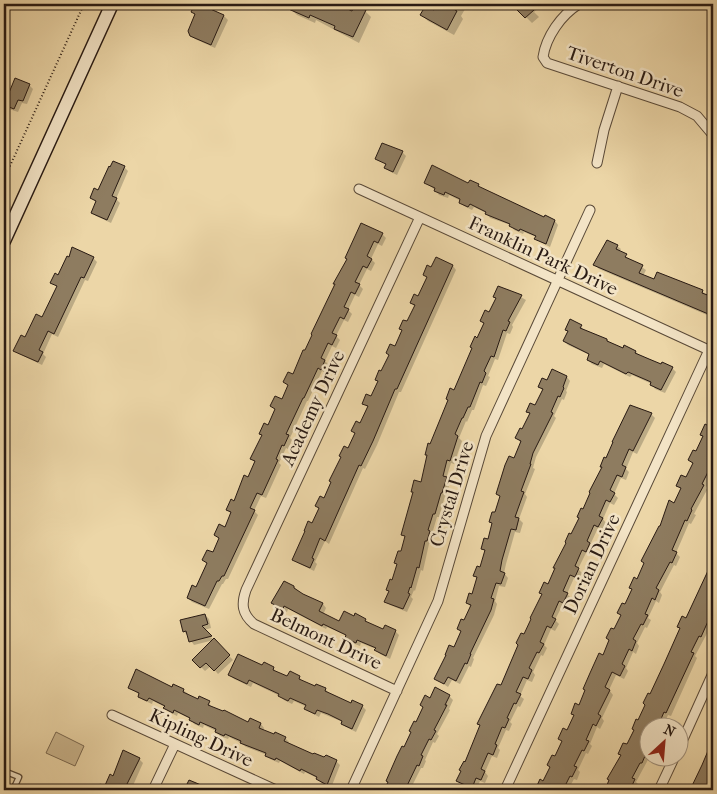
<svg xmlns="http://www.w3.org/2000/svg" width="717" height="794" viewBox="0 0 717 794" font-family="'IM FELL French Canon',serif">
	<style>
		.green { fill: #cbb68e; stroke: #7a6850 }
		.shadow { fill: #0003 }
		.building { fill: #8e7c60; stroke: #281a13 }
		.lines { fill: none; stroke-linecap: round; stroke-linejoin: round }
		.service-casing { stroke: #594938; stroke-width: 7 }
		.minor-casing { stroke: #594938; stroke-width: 11 }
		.secondary-casing { stroke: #281a13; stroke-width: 15 }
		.path { stroke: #281a13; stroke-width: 2; stroke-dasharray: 1 2.5; stroke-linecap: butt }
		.service { stroke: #f3e4c6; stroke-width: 4.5 }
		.minor { stroke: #f3e4c6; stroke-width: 9 }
		.secondary { stroke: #f3e4c6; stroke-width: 12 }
		.labels { text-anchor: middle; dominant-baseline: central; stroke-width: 5; stroke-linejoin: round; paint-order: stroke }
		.street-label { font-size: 19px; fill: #281a13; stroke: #f3e4c6 }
	</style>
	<rect width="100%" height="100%" fill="#ecd6a7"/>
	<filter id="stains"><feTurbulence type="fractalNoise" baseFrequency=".004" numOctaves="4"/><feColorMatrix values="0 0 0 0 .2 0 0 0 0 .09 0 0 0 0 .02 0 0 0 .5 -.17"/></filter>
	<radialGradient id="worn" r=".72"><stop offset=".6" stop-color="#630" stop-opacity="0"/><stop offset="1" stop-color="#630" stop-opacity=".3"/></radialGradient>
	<path class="green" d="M56,732L84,746L75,766L46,753Z"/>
	<path class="shadow" d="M196,4L224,16L228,20L215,48L195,39L191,35L196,15L193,12Z
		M279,4H343V8L353,12L365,11L371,17L359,43L316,20L315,23L297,15L291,9Z
		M436,4H468L461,16L463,19L454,35L428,21L422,15L432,10Z
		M513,4H543L534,12L539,17L532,23Z
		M29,85L33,89L27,104L22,103L18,112L9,109L6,105Z
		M402,152L406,156L397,175L389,171L386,167L387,165L377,159Z
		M124,167L128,171L116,199L120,203L111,223L96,216L92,212L97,202L91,197Z
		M426,183L478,185L482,189L545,219L555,221L558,225L550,247L540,242L536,237L524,232L523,234L514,230L511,225L490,218L486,213L474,207L472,210L464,206L460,202L461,201L449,195L448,198L439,195L435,190Z
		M382,234L386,238L382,246L378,244L371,259L375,263L371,271L367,269L359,285L363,289L359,297L355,295L348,310L352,314L348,322L344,320L336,336L340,340L336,348L332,346L325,361L329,365L325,373L322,371L308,401H307L290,438L292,440L288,449L286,448L279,463L281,465L266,498L261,496L254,511L258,515L228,579H226L223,584H222L209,609L192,602L188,598L197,589L208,565L204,560L213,554L220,539L216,535L225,529L232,514L227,510L235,502L256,463L251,459L276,411L272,406L282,401L289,386L284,382L293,376L305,352L348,259Z
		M617,246L621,249L619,252L646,270L643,276L655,281L702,291L707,296L713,299V320L707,315L599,269L595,265Z
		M93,258L97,262L88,281L85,280L58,337L52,334L43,354L46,357L42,365L19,354L15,351L43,319L58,287L52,283L59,277Z
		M436,259L453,266L456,270L401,392H399L377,445L365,469L363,468L329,544L325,541L315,562L317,564L314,571L298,563L294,559L313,525L361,425L368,408L364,403L371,398L403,331L400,329L408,323L415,307L411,303L419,297L428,278L424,275L432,269Z
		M512,292L526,300L512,325L513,327L510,334L507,333L498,360L495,359L488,376L490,377L486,386L483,385L474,410H472L467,422L466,421L459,438L462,441L454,464L451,463L446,479L450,482L446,497L445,496L439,517H437L432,534L433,536L431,544H429L423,571L421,570L415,591L414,590L411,597L413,599L407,612L390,605L386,601L390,592L387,590L393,582L406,538L402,534L422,483L431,445L485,324L481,321L490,314L497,299L495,297Z
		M581,326L584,331L607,340L610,343L624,350L636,352L640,356L661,366L662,364L672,368L676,372L665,393L655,389L652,384L632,375L630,377L604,364L602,368L592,364L588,360L590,355L568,345L564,341L569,332L567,330Z
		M553,371L567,377L570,381L566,391L567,392L564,400L562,399L554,416L556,418L536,457L533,468L535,469L525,494L527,497L519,519L523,523L520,533L515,532L506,564L504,573L508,578L505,587L499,586L495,601L497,604L494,615L473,658L474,659L471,667L469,666L460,684L452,680L448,687L436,679L454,648L462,632L458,629L464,622L471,607L467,603L473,595L477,578L475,576L481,568L486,552L483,549L489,541L501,497L497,494L515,459L521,443L517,438L523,431L530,414L528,412L536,407L543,391L539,387L548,382Z
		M651,414L655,418L637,454L633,452L626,469L629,472L626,480L621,478L614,494L618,498L614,505L610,503L603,519L606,523L603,530L598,528L590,545L593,548L590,555L586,553L578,569L582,573L579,580L574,578L567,594L571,598L567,606L563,604L555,620L559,624L555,631L551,629L544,645L547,648L543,656L541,655L533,672L535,675L532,682L527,680L520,696L524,699L520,707L518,706L510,722L512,724L509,731L506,730L498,748L500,750L497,758L492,756L485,772L488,776L485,783L480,781L476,790H463L465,786L457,781L607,460Z
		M713,422V473L706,488L707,490L694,514L696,515L691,524L689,523L676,553L680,557L676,566L674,565L660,592L662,595L659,603L656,601L648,618L651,620L647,628L645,627L637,643L639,646L636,654L633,652L626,668L628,671L624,679L616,675L609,690L613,695L602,718L604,721L600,729L597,727L590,744L592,746L588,754L586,753L578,770L580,772L577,780L574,779L568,790H537L544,782L563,742L575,716L572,713L579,706L603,656L622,616L619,613L626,606L633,590L630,587L638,580L682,490L678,485L687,479L693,464L689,460L697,453Z
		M710,570L713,571V622L695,656L697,658L671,716L668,715L663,726H650V756L636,782L638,784L635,790H605Z
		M294,587L303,595L323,604L326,608L323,615L340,623L354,617L365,620L369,624L383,631H395L399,635L390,659L380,654L376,649L361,643L360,646L350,642L347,636L327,627L326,629L288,609L287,612L273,603Z
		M205,615L209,619L211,628L204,630L233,660L218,674L211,666L205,671L194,660L214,640L194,645L184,631Z
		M263,667L273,668L277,673L288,678L299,677L303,682L325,689L329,693L352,705L362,706L366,710L356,732L346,727L342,724L343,722L321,713L319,717L310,712L306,708L307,707L294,701L292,704L284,700L280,696L253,683L251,687L234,679L230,675Z
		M129,687L173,688L183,690L198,701L209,703L212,708L249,724H261L264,728L263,731L285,738L289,742L288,744L314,756L336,761L340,765L331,788L321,783L317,778L305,772L304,774L280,761L279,763L270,759L267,755L246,747L241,743L229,737L228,739L220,736L216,731L204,725L203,728L194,724L191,719L178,713L177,716L169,712L165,707L153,701L152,704L143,700L139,696L140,695Z
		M449,696L453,700L449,709L450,710L437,734L439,736L435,743L433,742L425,760L426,761L423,768H421L410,790H386L417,723L431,699Z
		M713,742V790H691Z
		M139,759L143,763L131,790H97L100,783L106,786Z"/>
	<path class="building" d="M195,4H199L224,15L211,45L190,36L188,31L195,14L191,12Z
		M277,4H337L352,11L355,5L366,10L353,37L334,29L335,26L310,15L309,18Z
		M437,4H458L455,10L457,11L447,30L420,15L426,5L434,10Z
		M511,4H527L534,10L525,18Z
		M15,78L30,84L23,101L18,100L14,109L4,105Z
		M382,143L403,151L393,172L384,168L386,164L375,159Z
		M113,161L125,166L112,196L117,198L107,220L91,213L96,201L90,198L94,188L98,190L109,166L110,167Z
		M432,165L468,183L470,180L479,184L478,186L544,217L545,215L555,220L546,244L534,239L536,236L520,229L519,231L509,226L510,224L485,214L486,212L470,204L468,207L459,203L460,199L445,192L444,195L434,191L435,188L424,183Z
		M361,223L383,233L378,243L374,241L367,256L372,259L367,268L363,266L355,282L360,284L355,294L351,292L344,307L349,309L344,319L340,317L332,333L337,335L332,345L328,343L321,358L325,360L321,370L318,368L304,398H303L286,434L289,435L284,446L282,445L276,459L278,460L262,495L257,493L250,508L255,510L224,576H222L219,581H217L205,606L187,598L192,585L196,587L207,563L202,560L207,550L213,552L219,538L214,535L219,524L225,527L231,512L226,510L231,499L234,501L244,475L248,477L255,461L250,459L262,435L259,434L264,423L268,425L275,409L270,406L275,396L282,399L288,385L283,382L288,372L293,374L303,350H305L312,335L311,334L335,284H333L347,259L345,258Z
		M607,240L618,245L616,249L627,254L625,257L643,265L639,273L654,279L657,272L703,290L702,293L713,297V316L593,265Z
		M72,247L94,257L84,278L81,277L54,334L48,331L39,350L43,352L38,362L13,351L21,335L25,337L36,314L42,317L57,286L50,283L55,273L58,275L67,256L69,257Z
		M436,257L453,265L397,389H395L373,441L361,466L359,465L325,541L320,538L312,558L314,559L310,568L292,560L305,531H304L308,521L312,523L319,508L315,506L320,496L324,498L331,482L329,481L341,457L339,456L344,446L348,448L355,433L351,431L356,421L360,423L368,406L362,404L366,394L371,396L378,381L375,380L379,370L381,371L389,355L386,353L390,344L395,346L402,330L399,329L403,320L407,321L415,305L410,303L414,294L418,296L427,277L423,275L427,265L431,267Z
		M498,286L522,295L508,321L510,322L506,331L503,330L494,357L491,356L484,371L486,373L482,383L480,382L470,407H468L463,418H462L455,434L458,436L450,461L447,460L443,476L447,477L442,493H441L435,514H433L428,530L430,531L427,541H425L419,568L417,567L411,588L410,587L408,593L410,594L403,609L384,602L389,591L386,590L390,579L392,580L397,564L394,563L398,551H401L405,536L401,535L413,492H411L414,480L421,482L427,455H425L428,443L430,444L448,400L446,399L450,388L454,390L472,348L470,347L475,336L477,338L484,323L480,321L485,310L489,312L496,298L493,297Z
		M570,319L582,325L580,328L607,339V341L623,348L624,345L636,351L635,353L649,359L661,364L662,362L673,367L661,390L650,385L651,382L628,372L626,374L600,361L598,365L587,360L589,354L563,341L568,331L565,330Z
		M552,369L567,376L563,387L564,388L560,397L558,396L551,412L553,413L533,453L530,464H531L521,491L524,492L515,517L519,518L516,530L511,529L502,560L500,571L505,573L501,584L496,583L491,598L494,599L491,610L470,654H471L467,664L465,663L456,681L448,677L444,684L434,679L446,655H445L449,645L454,647L461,631L457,629L461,619L464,620L471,605L466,603L469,593L472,594L477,577L473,576L477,566L480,567L485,550L481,549L484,538L488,539L492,523L489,522L492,512H495L500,496L496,494L505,465L509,456L514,458L521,441L515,438L520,428L522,429L530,413L526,412L530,403L535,405L543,389L538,387L542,378L547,380Z
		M630,405L652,413L633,451L629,449L622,465L626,467L622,477L617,475L610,490L615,493L610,502L606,500L599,516L603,518L598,527L594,525L587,541L590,543L586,552L582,550L575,566L579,568L575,577L570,575L563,591L568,593L563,603L559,601L552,617L556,619L551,628L547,626L540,642L544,644L539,653L537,652L529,668L532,670L528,679L523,677L516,692L521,694L516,704L514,703L507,718L509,719L505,728L502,727L495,744L497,745L493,755L488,753L481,769L485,771L481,780L476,778L472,788L456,781L461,771L459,770L464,761L465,762L480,725L477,724L497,684L501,685L518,645L516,643L521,633L524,634L531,619L530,618L542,594L539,593L544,582L548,584L555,568H553L566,543L565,542L569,533L571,534L579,518L577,517L581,508L583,509L590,493L589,492L602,467H600L604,457L606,458L613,442H612Z
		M705,424L713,428V472L709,470L702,484L704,485L691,509L692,510L687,521L685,520L672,550L677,552L672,563L670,562L656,588L659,590L655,600L652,598L645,614L648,615L643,625L641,624L633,639L636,641L632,651L629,649L622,664L625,666L620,676L612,672L605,687L610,690L598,714L601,716L596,726L593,724L586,740L589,741L584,751L582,750L574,766L577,767L572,777L570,776L563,790H535L540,779L543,781L550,767L547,765L552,755L555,756L562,741L558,739L563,728L567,730L574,715L571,714L575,703L579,705L585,690L583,689L590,673L599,653L603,655L609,640L606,638L611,628L614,629L621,615L617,613L622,603L625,604L632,589L629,588L634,577L637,579L644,563L641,561L659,526H660L669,500L674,503L681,488L676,486L681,475L686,477L693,463L688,460L693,450L696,451L703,436L700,435Z
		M713,560V610L701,637L699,636L691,652L694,653L666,713L664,712L658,726H650V744L642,763H640L632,778L635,779L630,790H605L609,780L607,779L621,755L618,754L623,743L627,744L634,730L632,729L636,719L638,720L645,705L643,703L648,693L650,694L664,664L680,628L677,627L682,616L686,618Z
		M284,581L294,586V588L303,594L323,603L319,611L339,621L344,611L354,616L355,613L366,619L365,621L383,629L385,625L396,630L386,656L374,650L376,648L357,640L356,643L345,638L346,635L323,624L322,626L284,606L283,609L271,603Z
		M205,614L208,624L202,626L212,636L189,642L186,631L183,632L180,620Z
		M214,638L230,655L214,671L206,663L200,668L192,660Z
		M238,654L262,665L264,662L274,667L273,670L287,676L290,671L300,676L299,679L315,686L316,684L326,688L325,691L351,703L352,700L363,705L352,729L341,724L342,721L328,714L317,710L315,714L304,709L306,705L290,698L288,701L278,696L279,694L249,680L247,684L228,675Z
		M136,669L172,687L173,684L184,689L183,692L198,699L199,696L210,701L208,705L223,711L224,710L248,722L250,718L261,723L259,728L274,734L275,732L286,737L284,741L313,754L314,753L324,757L326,755L337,760L327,785L316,779L317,777L301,769L300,771L276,758L275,760L265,756L266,753L240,743L241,741L225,734L224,736L215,732L216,729L200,722L199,725L189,720L190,718L174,710L173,713L163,708L165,706L149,698L147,701L138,697L139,693L128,688Z
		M435,687L450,695L445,705H447L434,730L436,731L431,740L429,739L421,755L423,756L419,766L417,765L405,790H384L388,782L386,781L397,756L402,746L404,747L411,732L409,731L414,721L416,722L423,707L420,705L425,695L430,698Z
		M713,739V790H690L702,765Z
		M123,750L140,758L124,790H103L110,774L113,776Z
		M189,780L213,790H184Z"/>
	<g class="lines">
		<g class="service-casing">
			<path id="service" d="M4,771L19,777L13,790"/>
		</g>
		<g class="minor-casing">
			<path id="minor" d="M579,4C561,15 546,37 543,57L547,63L680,107L697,116L713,135
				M597,163L604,130L618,86
				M359,189L713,352
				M397,691L254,624C242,614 241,604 246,590L420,217
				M112,715L276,790
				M680,746L713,673
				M153,790L175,744
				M351,790L438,601L486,436L590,210
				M505,790L709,350
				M659,790L675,756"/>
		</g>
		<g class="secondary-casing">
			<path id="secondary" d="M4,241L112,4"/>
		</g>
		<path class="path" d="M4,179L84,4"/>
		<use href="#service" class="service"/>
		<use href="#minor" class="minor"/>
		<use href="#secondary" class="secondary"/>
	</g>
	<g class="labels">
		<g class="street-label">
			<text transform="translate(625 72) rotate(19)">Tiverton Drive</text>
			<text transform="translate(543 256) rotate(25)">Franklin Park Drive</text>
			<text transform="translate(313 408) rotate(-65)">Academy Drive</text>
			<text transform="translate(452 494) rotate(-73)">Crystal Drive</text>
			<text transform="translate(592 564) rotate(-65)">Dorian Drive</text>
			<text transform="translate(326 639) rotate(25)">Belmont Drive</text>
			<text transform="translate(201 738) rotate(25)">Kipling Drive</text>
		</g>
	</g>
	<rect width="717" height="794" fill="none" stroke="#ecd6a7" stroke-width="20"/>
	<rect x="5" y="5" width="707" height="784" fill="none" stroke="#281a13" stroke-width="2.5"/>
	<rect x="10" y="10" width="697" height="774" fill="none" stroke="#281a13"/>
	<g transform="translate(664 742) rotate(26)"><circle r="24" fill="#f3e4c6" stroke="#a2937e"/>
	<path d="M0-4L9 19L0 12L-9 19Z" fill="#8f2418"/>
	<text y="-8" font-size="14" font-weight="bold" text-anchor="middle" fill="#281a13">N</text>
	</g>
	<rect width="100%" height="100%" filter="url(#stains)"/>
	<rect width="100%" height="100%" fill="url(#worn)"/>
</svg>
